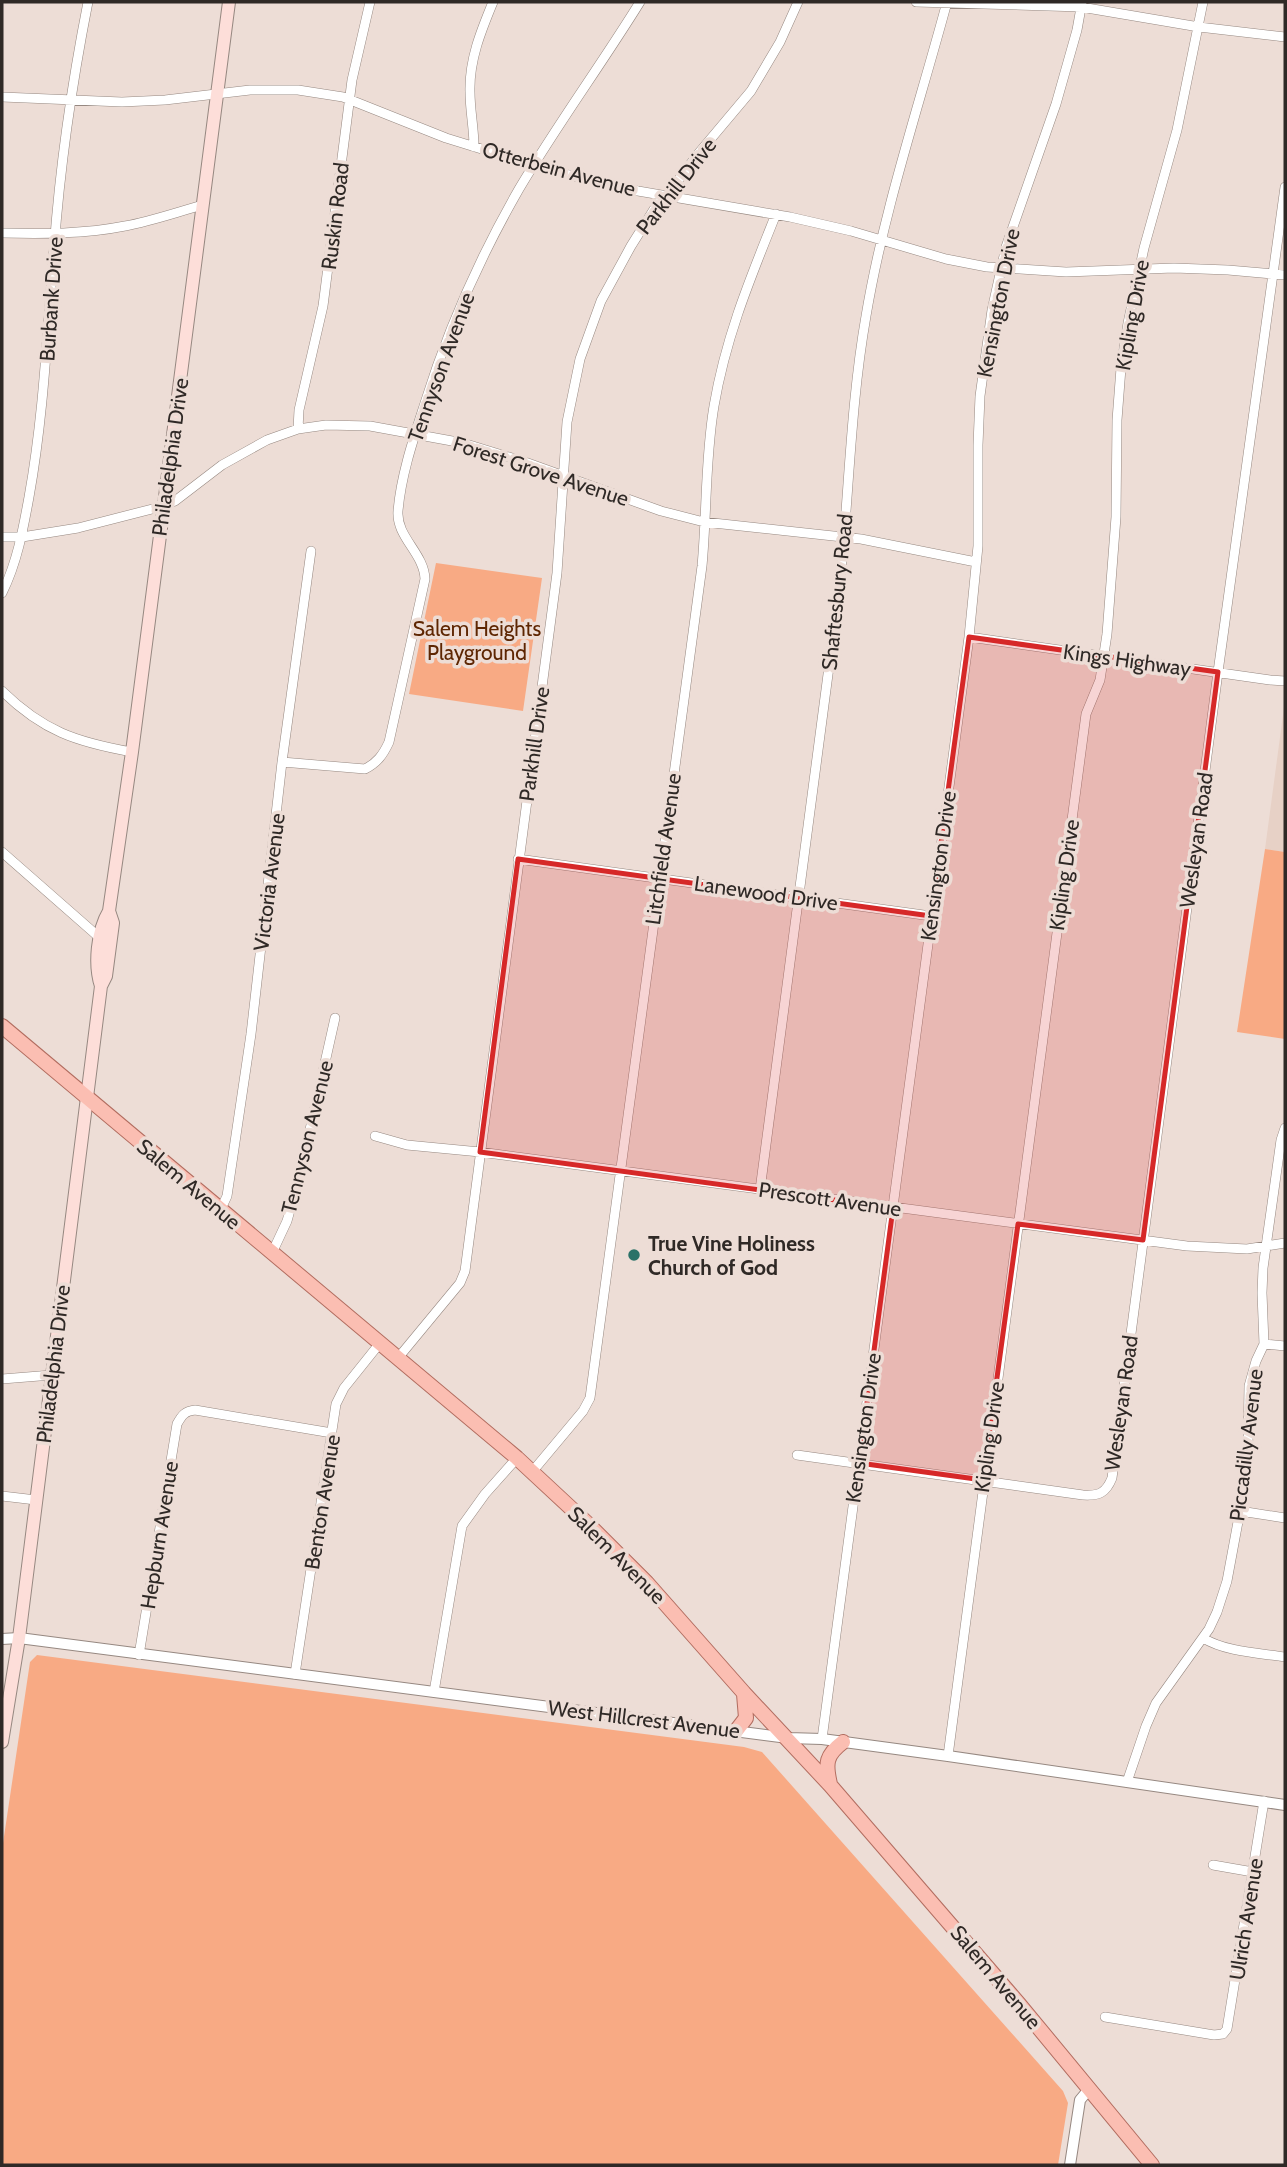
<svg xmlns="http://www.w3.org/2000/svg" width="1287" height="2167" viewBox="0 0 1287 2167" font-family="Cabin,sans-serif">
	<style>
		.built { fill: #e7d1c6 }
		.green { fill: #f8aa84 }
		.lines { fill: none; stroke-linecap: round; stroke-linejoin: round }
		.minor-casing { stroke: #968881; stroke-width: 10 }
		.tertiary-casing { stroke: #968881; stroke-width: 12 }
		.secondary-casing { stroke: #968881; stroke-width: 14 }
		.primary-casing { stroke: #b26d60; stroke-width: 16 }
		.minor { stroke: #fff; stroke-width: 9 }
		.tertiary { stroke: #fff; stroke-width: 10 }
		.secondary { stroke: #fdded9; stroke-width: 12 }
		.primary { stroke: #fbbeb2; stroke-width: 14 }
		.marked { fill: #d62828; fill-opacity: 0.2; stroke: #d62828; stroke-width: 5; stroke-linejoin: round }
		.poi-dot { fill: #2b7268; stroke: #edddd6; stroke-width: 2.5 }
		.labels { text-anchor: middle; dominant-baseline: central; stroke-width: 7; stroke-linejoin: round; paint-order: stroke }
		.street-label { font-size: 21px; fill: #2f2926; stroke: #edddd6 }
		.park-label { font-size: 21px; fill: #5e2602; stroke: #edddd6 }
		.poi-label { font-size: 21px; font-weight: bold; fill: #2f2926; stroke: #edddd6; text-anchor: start }
	</style>
	<rect width="100%" height="100%" fill="#edddd6"/>
	<path class="built" d="M1285,700V852L1265,849Z"/>
	<path class="green" d="M436,563L542,578L523,711L409,694Z
		M1265,849L1285,852V1039L1237,1032Z
		M37,1655L744,1747L762,1752L1063,2091L1068,2103L1058,2165H2V1850L30,1662Z"/>
	<g class="lines">
		<g class="minor-casing">
			<path id="minor" d="M916,2L1081,7L1199,27L1285,37
				M2,97L122,102L165,100L250,90H298L343,97L446,138L556,172L638,191L790,217L851,231L946,259L987,267L1066,272L1174,268L1228,270L1285,275
				M474,147C474,128 470,111 470,92C469,60 481,31 493,2
				M2,233C43,234 85,234 125,226C152,221 177,212 203,205
				M298,429L299,410L323,306L352,80L370,2
				M2,537H22L78,528L164,506L175,501L222,465L267,440L298,429L326,425L370,426L463,443L525,462L661,511L704,522L861,539L976,562
				M2,593C17,563 23,530 29,497C44,414 47,332 54,249C60,166 72,83 88,2
				M969,637L1270,680L1285,681
				M2,691C43,731 76,742 132,752
				M282,762L365,769C377,763 383,755 389,742L425,579C424,553 396,537 398,511C401,475 414,437 425,403C448,329 480,257 519,189C557,125 601,65 640,2
				M2,852L100,938
				M518,859L931,916
				M375,1136L407,1145L480,1152L1187,1246L1247,1249L1285,1243
				M760,1190L839,591C849,499 850,407 866,316C884,209 919,106 947,2
				M220,1211L227,1196L251,1034L282,762L311,551
				M272,1253L287,1221L300,1174L335,1018
				M1264,1344L1285,1346
				M398,1358L460,1283L465,1271L557,573L567,422L580,359L601,301L631,246L658,203L667,195L698,154L751,91L780,42L798,2
				M2,1379L52,1375
				M797,1455L1083,1495C1099,1496 1106,1493 1112,1478L1218,672L1285,187
				M532,1472L583,1411L590,1398L702,566C707,513 705,459 714,406C726,336 750,279 776,214
				M2,1496L36,1500
				M1240,1511L1285,1518
				M1203,1638C1226,1652 1259,1653 1285,1657
				M139,1655L177,1424C182,1415 185,1411 195,1410L332,1433
				M295,1674L336,1404L344,1388L380,1343
				M434,1692L462,1526L485,1494L517,1458
				M822,1739L969,637L978,546V445L980,396L992,310L1006,247L1056,104L1077,30L1082,2
				M948,1756L1086,714L1100,680L1107,634L1116,517L1117,420L1121,368L1128,323L1144,248L1177,130L1203,2
				M1127,1782L1146,1726L1156,1703L1209,1629L1217,1612L1227,1581L1240,1511L1248,1446L1249,1386L1256,1361L1264,1344L1262,1293L1263,1268L1281,1140L1285,1128
				M1213,1865L1253,1872
				M1105,2017L1214,2035L1223,2034L1227,2029L1264,1801"/>
		</g>
		<g class="tertiary-casing">
			<path id="tertiary" d="M2,1639L19,1638L788,1738L822,1739L948,1756L1285,1805
				M1070,2165L1080,2100L1090,2088"/>
		</g>
		<g class="secondary-casing">
			<path id="secondary" d="M101,986C94,965 97,931 109,911L132,752L229,2
				M2,1742L19,1638L101,986L106,976L113,923L109,911"/>
		</g>
		<g class="primary-casing">
			<path id="primary" d="M2,1026L517,1458L588,1524L647,1583L744,1693L830,1785L1019,2004L1152,2165
				M736,1731L746,1718L744,1694
				M830,1784C825,1763 826,1755 843,1742"/>
		</g>
		<use href="#minor" class="minor"/>
		<use href="#tertiary" class="tertiary"/>
		<use href="#secondary" class="secondary"/>
		<use href="#primary" class="primary"/>
	</g>
	<path class="marked" d="M969,637L1218,672L1143,1240L1018,1224L983,1480L859,1463L893,1208L480,1152L518,859L931,916Z"/>
	<circle class="poi-dot" cx="634" cy="1255" r="7"/>
	<g class="labels">
		<g class="street-label">
			<text transform="translate(559 169) rotate(15)">Otterbein Avenue</text>
			<text transform="translate(676 186) rotate(-52)">Parkhill Drive</text>
			<text transform="translate(335 216) rotate(-83)">Ruskin Road</text>
			<text transform="translate(51 299) rotate(-86)">Burbank Drive</text>
			<text transform="translate(998 303) rotate(-79)">Kensington Drive</text>
			<text transform="translate(1132 315) rotate(-80)">Kipling Drive</text>
			<text transform="translate(441 367) rotate(-70)">Tennyson Avenue</text>
			<text transform="translate(170 457) rotate(-82)">Philadelphia Drive</text>
			<text transform="translate(541 471) rotate(18)">Forest Grove Avenue</text>
			<text transform="translate(837 592) rotate(-84)">Shaftesbury Road</text>
			<text transform="translate(1127 660) rotate(8)">Kings Highway</text>
			<text transform="translate(534 744) rotate(-82)">Parkhill Drive</text>
			<text transform="translate(1196 840) rotate(-82)">Wesleyan Road</text>
			<text transform="translate(663 849) rotate(-82)">Litchfield Avenue</text>
			<text transform="translate(938 866) rotate(-82)">Kensington Drive</text>
			<text transform="translate(1064 875) rotate(-82)">Kipling Drive</text>
			<text transform="translate(269 882) rotate(-83)">Victoria Avenue</text>
			<text transform="translate(766 893) rotate(8)">Lanewood Drive</text>
			<text transform="translate(307 1137) rotate(-76)">Tennyson Avenue</text>
			<text transform="translate(189 1184) rotate(40)">Salem Avenue</text>
			<text transform="translate(830 1199) rotate(8)">Prescott Avenue</text>
			<text transform="translate(53 1364) rotate(-83)">Philadelphia Drive</text>
			<text transform="translate(1121 1403) rotate(-82)">Wesleyan Road</text>
			<text transform="translate(863 1428) rotate(-82)">Kensington Drive</text>
			<text transform="translate(989 1437) rotate(-82)">Kipling Drive</text>
			<text transform="translate(1246 1445) rotate(-83)">Piccadilly Avenue</text>
			<text transform="translate(322 1502) rotate(-81)">Benton Avenue</text>
			<text transform="translate(159 1535) rotate(-81)">Hepburn Avenue</text>
			<text transform="translate(617 1555) rotate(45)">Salem Avenue</text>
			<text transform="translate(644 1719) rotate(7)">West Hillcrest Avenue</text>
			<text transform="translate(1246 1919) rotate(-81)">Ulrich Avenue</text>
			<text transform="translate(996 1977) rotate(50)">Salem Avenue</text>
		</g>
		<g class="park-label">
			<text x="477" y="628">Salem Heights<tspan x="477" dy="24">Playground</tspan></text>
		</g>
		<g class="poi-label">
			<text x="648" y="1243">True Vine Holiness<tspan x="648" dy="24">Church of God</tspan></text>
		</g>
	</g>
	<rect width="1287" height="2167" fill="none" stroke="#2f2926" stroke-width="7"/>
</svg>
